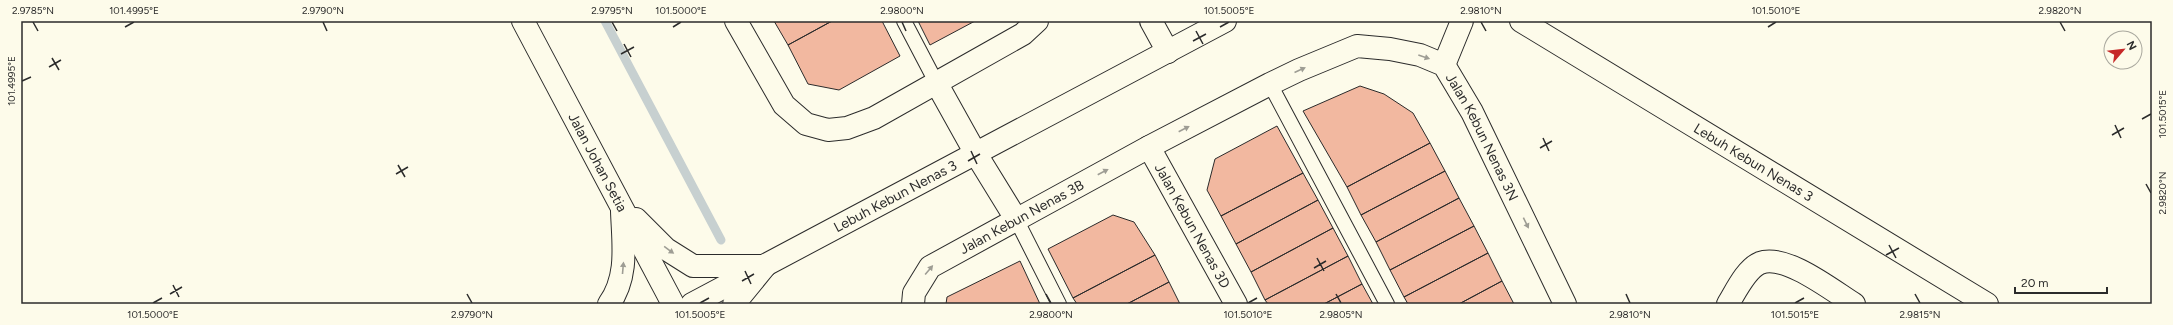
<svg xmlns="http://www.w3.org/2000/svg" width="2173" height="325" viewBox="0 0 2173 325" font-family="Figtree,sans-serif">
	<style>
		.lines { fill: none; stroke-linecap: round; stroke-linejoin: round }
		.stream { stroke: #c7d0d0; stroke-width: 9 }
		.building { fill: #f2b8a0; stroke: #2b2b2b }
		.lane-casing { stroke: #2b2b2b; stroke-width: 16 }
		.street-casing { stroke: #2b2b2b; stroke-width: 24 }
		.secondary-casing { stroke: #2b2b2b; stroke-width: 24 }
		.lane { stroke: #fdfbea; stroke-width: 14 }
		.street { stroke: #fdfbea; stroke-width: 22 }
		.secondary { stroke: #fdfbea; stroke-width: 22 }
		.oneway { fill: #9e9d94 }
		.ticks { fill: none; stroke: #2b2b2b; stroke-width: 1.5 }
		.labels { text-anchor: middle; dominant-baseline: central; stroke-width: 3; stroke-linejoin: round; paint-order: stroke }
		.street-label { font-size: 14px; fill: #2b2b2b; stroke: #fdfbea }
		.neatline { fill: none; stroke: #2b2b2b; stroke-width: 1.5 }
		.ticks-label { font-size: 10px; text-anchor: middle; fill: #2b2b2b }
	</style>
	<rect width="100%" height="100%" fill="#fdfbea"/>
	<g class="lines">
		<path class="stream" d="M605,21L721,240"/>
	</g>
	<path class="building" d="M774,21H832L788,45Z
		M832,21H882L900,56L839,90L808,84L788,45Z
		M918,21H975L930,45Z
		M1360,86L1384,94L1413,113L1430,143L1347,187L1303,111Z
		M1277,126L1303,173L1221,216L1207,190L1215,159Z
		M1430,143L1445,171L1361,215L1347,187Z
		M1445,171L1459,198L1376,242L1361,215Z
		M1303,173L1318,200L1236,244L1221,216Z
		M1459,198L1474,226L1390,270L1376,242Z
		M1318,200L1333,228L1251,272L1236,244Z
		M1113,215L1134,222L1155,255L1073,298L1048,249Z
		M1474,226L1488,253L1404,297L1390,270Z
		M1333,228L1348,256L1265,300L1251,272Z
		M1488,253L1502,281L1459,304H1408L1404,297Z
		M1155,255L1169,282L1127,304H1077L1073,298Z
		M1348,256L1362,284L1324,304H1268L1265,300Z
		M1020,261L1040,304H946L947,297Z
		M1502,281L1514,304H1459Z
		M1169,282L1180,304H1127Z
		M1362,284L1373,304H1324Z"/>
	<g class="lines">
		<g class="lane-casing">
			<path id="lane" d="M904,21L937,84
				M1270,84L1387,304
				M1016,219L1059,304"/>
		</g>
		<g class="street-casing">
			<g id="street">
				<path d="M736,21L784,105L806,124L828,130L847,128L874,118L1023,34L1037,21"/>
				<path d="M1151,21L1168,52"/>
				<path id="s1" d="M1521,21L1987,304"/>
				<path d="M1444,65L1462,21"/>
				<path d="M937,84L976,154L1016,219"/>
				<path id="s2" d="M1149,147L1236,304"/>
				<path id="s3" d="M692,304L1225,21"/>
				<path id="s4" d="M913,304L914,293L930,267L1149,147L1270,84L1299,70L1357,46L1390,49L1420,55L1444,65L1472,112L1565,304"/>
				<path d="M1728,304C1736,291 1746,269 1760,263C1785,253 1833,291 1854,304"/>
			</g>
		</g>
		<g class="secondary-casing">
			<g id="secondary">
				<path id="s5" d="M523,21L673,304"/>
				<path d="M636,219L666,249L693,266H765"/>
				<path d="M609,304C629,276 623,243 622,211"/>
				<path d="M734,304L765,266"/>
			</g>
		</g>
		<use href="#lane" class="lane"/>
		<use href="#street" class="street"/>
		<use href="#secondary" class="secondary"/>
	</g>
	<defs><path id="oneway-solid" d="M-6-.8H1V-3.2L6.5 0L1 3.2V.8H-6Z"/></defs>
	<g class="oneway">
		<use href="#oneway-solid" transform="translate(1424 57) rotate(19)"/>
		<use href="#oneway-solid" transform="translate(1300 70) rotate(-24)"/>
		<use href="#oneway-solid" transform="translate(1184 129) rotate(-27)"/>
		<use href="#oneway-solid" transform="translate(1103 172) rotate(-28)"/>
		<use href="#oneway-solid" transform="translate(1526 223) rotate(64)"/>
		<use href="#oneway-solid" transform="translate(669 250) rotate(36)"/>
		<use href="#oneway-solid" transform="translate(623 268) rotate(-85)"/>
		<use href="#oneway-solid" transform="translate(929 270) rotate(-50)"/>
	</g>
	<path class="ticks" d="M33,22L38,31M323,22L327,31M612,22L617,31M902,22L906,31M1481,22L1486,31M2060,22L2065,31M125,27L134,22M673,27L681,22M1220,27L1229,22M1768,27L1776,22M1196,31L1203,44M1193,41L1206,34M624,44L631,57M621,54L634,47M52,58L59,70M49,67L61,60M22,81L31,77M2142,119L2151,114M2115,125L2121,138M2112,135L2124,128M1543,138L1549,151M1540,148L1552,141M971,151L977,164M968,161L980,154M398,165L405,177M396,174L408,167M2146,184L2151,193M1889,245L1896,258M1886,255L1899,248M1317,258L1324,271M1314,268L1326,261M745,271L751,284M742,281L754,274M173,285L179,297M170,294L182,287M467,294L472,303M1046,294L1051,303M1336,294L1341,303M1626,294L1630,303M1915,294L1920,303M153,303L162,298M700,303L709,298M1248,303L1257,298M1795,303L1804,298"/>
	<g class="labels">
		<g class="street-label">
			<text stroke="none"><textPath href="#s4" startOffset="694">Jalan Kebun Nenas 3N</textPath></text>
			<text stroke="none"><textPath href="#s5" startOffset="160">Jalan Johan Setia</textPath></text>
			<text stroke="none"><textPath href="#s1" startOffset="272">Lebuh Kebun Nenas 3</textPath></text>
			<text stroke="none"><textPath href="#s3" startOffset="230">Lebuh Kebun Nenas 3</textPath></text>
			<text stroke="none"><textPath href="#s4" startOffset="146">Jalan Kebun Nenas 3B</textPath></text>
			<text stroke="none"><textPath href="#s2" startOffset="90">Jalan Kebun Nenas 3D</textPath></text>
		</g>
	</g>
	<rect width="2173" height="325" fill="none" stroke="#fdfbea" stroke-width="44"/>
	<g transform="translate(2123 50) rotate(62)"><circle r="19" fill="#fdfbea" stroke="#a9a89e"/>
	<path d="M0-3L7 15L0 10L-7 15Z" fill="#c62828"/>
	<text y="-6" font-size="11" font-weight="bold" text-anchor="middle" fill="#2b2b2b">N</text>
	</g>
	<path d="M2015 287v6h92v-6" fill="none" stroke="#2b2b2b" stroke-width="2"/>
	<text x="2021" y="287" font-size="12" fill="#2b2b2b" stroke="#fdfbea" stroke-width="3" paint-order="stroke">20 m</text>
	<rect x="22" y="22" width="2129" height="281" class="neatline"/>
	<g class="ticks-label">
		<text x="33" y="14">2.9785°N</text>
		<text x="134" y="14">101.4995°E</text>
		<text x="323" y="14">2.9790°N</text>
		<text x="612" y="14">2.9795°N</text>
		<text x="681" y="14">101.5000°E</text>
		<text x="902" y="14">2.9800°N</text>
		<text x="1229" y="14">101.5005°E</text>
		<text x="1481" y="14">2.9810°N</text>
		<text x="1776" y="14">101.5010°E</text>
		<text x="2060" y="14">2.9820°N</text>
		<text transform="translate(11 81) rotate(-90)" y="4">101.4995°E</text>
		<text transform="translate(2162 114) rotate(-90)" y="4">101.5015°E</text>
		<text transform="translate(2162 193) rotate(-90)" y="4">2.9820°N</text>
		<text x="153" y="318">101.5000°E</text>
		<text x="472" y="318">2.9790°N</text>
		<text x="700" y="318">101.5005°E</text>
		<text x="1051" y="318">2.9800°N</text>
		<text x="1248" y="318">101.5010°E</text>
		<text x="1341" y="318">2.9805°N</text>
		<text x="1630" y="318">2.9810°N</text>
		<text x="1795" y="318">101.5015°E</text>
		<text x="1920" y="318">2.9815°N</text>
	</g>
</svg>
